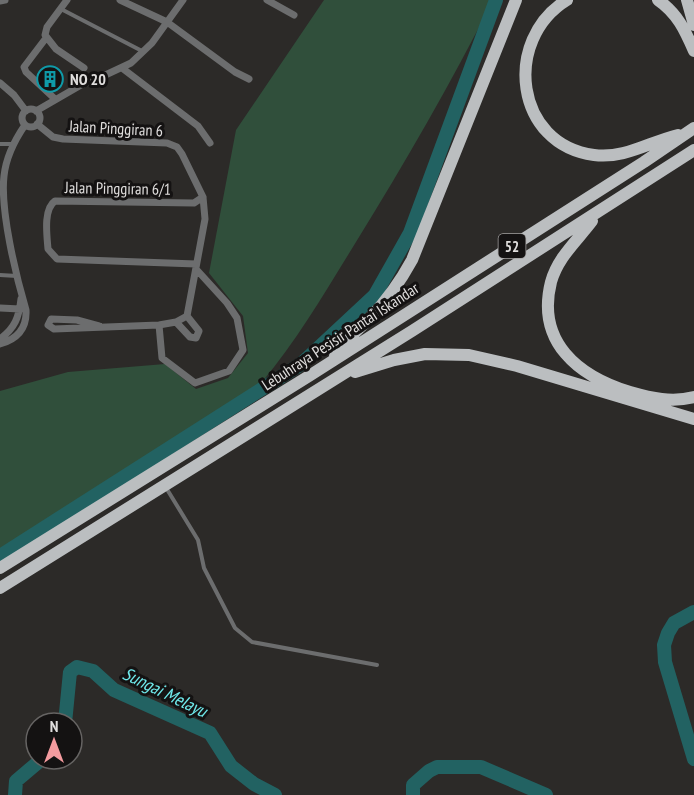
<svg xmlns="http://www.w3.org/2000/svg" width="694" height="795" viewBox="0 0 694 795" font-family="'PT Sans Narrow',sans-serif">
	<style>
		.green { fill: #304f3b }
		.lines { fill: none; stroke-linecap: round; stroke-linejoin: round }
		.river { stroke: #226262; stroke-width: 14 }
		.service { stroke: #6c6d6e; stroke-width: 4 }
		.minor { stroke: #6c6d6e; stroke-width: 7 }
		.trunk { stroke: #bbbec0; stroke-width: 12 }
		.labels { text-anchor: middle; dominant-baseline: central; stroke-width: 6; stroke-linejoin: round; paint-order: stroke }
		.shield { fill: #141212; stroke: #a3a1a0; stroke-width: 1.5 }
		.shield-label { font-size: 15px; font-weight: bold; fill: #e0dedd }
		.poi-label { font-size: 16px; font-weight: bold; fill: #e0dedd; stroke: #141212; text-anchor: start }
		.street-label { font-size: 16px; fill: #e0dedd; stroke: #141212 }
		.water-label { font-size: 18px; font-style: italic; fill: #6fe9eb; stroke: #141212 }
	</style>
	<rect width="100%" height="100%" fill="#2c2a28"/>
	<path class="green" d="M324,0H493C451,83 405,163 356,242C327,289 298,339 262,382L256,389L224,411L0,550V391L68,372L165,364L196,389L228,378L248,353L243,316L209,273L236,130Z"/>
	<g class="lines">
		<path class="river" d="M0,556L301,364L375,295L410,233L496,0
			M694,612L674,623L668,633L664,645L665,662L694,759
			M65,723L70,672L77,667L93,671L114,690L210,733L231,766L254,784L275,795
			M15,795L16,781L42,759
			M413,795V785L429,771L437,767H481L546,795"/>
		<path class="service" d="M61,9L142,51
			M0,144H12
			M0,275L17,276
			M165,486L198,540L204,568L235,628L252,642L377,665"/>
		<path class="minor" d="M67,0L47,27L45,35L56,49L84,68
			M120,0L167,22L235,72L249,79
			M267,0L294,15
			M0,1L5,0
			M46,38L24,67L26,72L55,99
			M122,68L198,126L210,143
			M0,83L14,95L26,111
			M22 118a9 9 0 1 1 18 0a9 9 0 1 1-18 0Z
			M36,111L81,85L99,78L131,63L152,43L183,0
			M37,124L53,137L63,139L167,143L177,147L182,154L203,197L205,219L187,316L176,322L159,325L54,329L48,325L51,319L77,320L99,326
			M196,264L57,259L48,249C47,236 43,209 55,201L194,203L203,197
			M0,308L20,309
			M176,322L190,337L196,338L199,331L187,316
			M159,325L162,358L195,383L229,371L243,350L237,318L227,303L196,269
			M0,339C15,328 19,317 21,299
			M0,344C17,339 27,328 26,310C16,276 0,210 4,176C6,157 14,141 25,125"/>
		<path class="trunk" d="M567,0C502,40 515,145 594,155C625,159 649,142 678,135
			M658,0C677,13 685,30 694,51
			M687,0L694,25
			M592,221C577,241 558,257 551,282C536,342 578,376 630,392C651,398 672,403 694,397
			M335,356C344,341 357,331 370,318C387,300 400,282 412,260L516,0
			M355,372L394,360L425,354L469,355L517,366L694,419
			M0,568L309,376L644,162L694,128
			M0,588L412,331L694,150"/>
	</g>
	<defs>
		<g id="building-ring" transform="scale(1.35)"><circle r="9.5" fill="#141212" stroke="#0f9aa8" stroke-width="1.5"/><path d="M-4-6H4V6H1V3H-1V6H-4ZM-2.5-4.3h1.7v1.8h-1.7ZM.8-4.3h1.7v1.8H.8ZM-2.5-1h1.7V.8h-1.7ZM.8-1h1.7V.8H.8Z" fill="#0f9aa8"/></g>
	</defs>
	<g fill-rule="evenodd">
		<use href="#building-ring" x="50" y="79"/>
	</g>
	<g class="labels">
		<rect class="shield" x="498.5" y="234" width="27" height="24" rx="4.5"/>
		<g class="shield-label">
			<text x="512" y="246">52</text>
		</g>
		<g class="poi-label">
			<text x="70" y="79">NO 20</text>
		</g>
		<g class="street-label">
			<text transform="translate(116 128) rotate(3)">Jalan Pinggiran 6</text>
			<text transform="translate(118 188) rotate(1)">Jalan Pinggiran 6/1</text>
			<text transform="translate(340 336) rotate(-33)">Lebuhraya Pesisir Pantai Iskandar</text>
		</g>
		<g class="water-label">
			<text transform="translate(165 692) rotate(26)">Sungai Melayu</text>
		</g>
	</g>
	<g transform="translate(54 741)"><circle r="28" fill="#141212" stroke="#666463" stroke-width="1.5"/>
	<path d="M0-4.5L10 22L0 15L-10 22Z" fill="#f49b9f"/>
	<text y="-9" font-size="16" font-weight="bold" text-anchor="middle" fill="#e0dedd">N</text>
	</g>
</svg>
